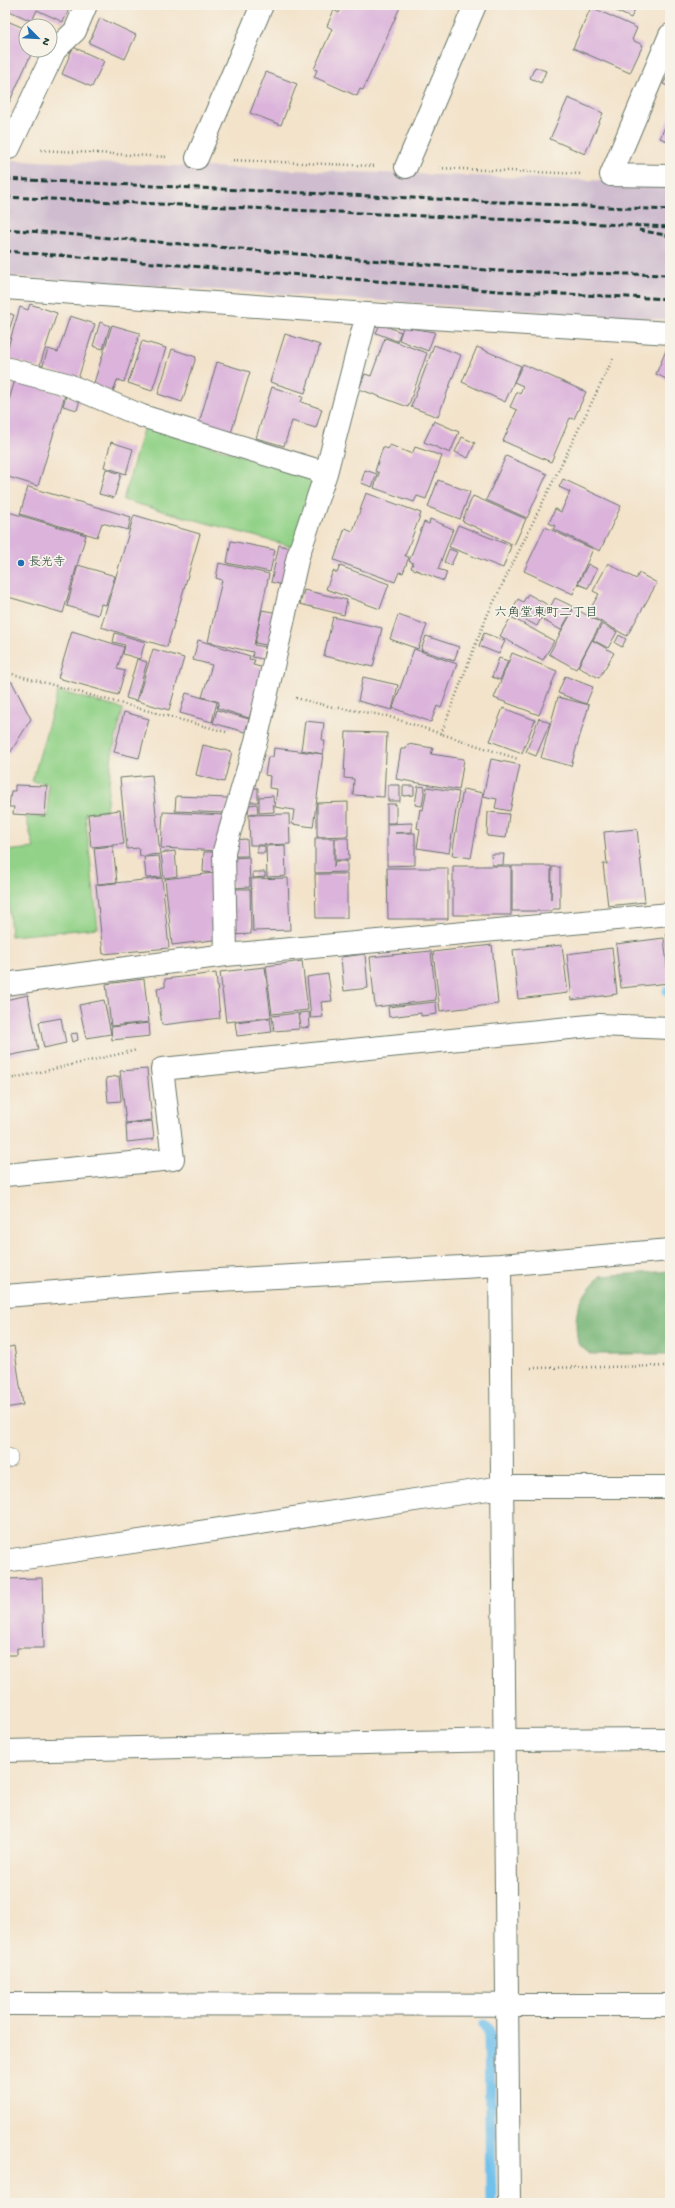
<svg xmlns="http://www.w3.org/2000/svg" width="675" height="2208" viewBox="0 0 675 2208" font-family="'Gochi Hand','Klee One',sans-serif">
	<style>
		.industrial { fill: #cfbdcf }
		.green { fill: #92d288; stroke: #58885e }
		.forest { fill: #75b474; stroke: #4a7854 }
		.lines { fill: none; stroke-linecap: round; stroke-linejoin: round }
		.stream { stroke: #70c1ec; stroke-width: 11 }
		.building { fill: #dbb3db }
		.service-casing { stroke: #697769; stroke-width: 20 }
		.minor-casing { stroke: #697769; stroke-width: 24 }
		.path { stroke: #697769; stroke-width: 2.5; stroke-dasharray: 1 3; stroke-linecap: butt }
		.service { stroke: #fff; stroke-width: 19 }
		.minor { stroke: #fff; stroke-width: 22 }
		.rail { stroke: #1f3d34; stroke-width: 3; stroke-dasharray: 6 3; stroke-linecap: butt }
		.poi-dot { fill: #1f6fb2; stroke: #f7f3e8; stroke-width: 1.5 }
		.labels { text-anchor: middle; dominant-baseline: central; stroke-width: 3.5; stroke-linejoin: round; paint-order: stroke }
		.poi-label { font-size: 12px; fill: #1f3d34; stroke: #f7f3e8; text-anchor: start }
		.neighbourhood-label { font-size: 13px; fill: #1f3d34; stroke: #f7f3e8 }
	</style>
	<rect width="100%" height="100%" fill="#f7f3e8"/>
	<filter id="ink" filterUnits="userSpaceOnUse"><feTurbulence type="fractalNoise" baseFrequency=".025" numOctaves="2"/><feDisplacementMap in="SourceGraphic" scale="8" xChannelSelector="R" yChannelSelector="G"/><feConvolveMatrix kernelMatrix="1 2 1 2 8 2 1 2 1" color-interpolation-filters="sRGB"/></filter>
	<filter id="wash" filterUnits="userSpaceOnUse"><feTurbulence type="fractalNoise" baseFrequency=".012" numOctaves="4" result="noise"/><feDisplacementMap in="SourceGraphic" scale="16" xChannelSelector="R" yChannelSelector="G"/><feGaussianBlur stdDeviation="0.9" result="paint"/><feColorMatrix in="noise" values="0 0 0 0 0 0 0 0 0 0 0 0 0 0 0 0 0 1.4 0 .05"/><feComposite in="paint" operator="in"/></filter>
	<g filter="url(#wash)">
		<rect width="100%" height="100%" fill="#f3e3cb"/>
		<path class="industrial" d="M6,160L670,183V320L5,276Z"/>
		<path class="green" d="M144,426L306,475L312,484L294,547L123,500Z
			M58,691L123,709L112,754L106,811L85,813L98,928L11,936L5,851L34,848L26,817H48V783L32,782Z"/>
		<path class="forest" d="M670,1271V1354H590L578,1344C573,1311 577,1301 600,1276Z"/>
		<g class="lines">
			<path class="stream" d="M668,991L670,990
				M484,2025L489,2031L491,2203"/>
		</g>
		<g id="blocks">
			<path class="building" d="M5,5H71L63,22L37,10L32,21L5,9Z
				M342,5H401L363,90L360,89L357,96L314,77L317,70L314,69L332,29L327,26L334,10L339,13Z
				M603,5H637L631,18Z
				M591,7L637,28L632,40L643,45L630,73L573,48Z
				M100,18L136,35L125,59L89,43Z
				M5,20L26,29V50H33L9,103L5,102Z
				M73,47L104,61L92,87L62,74Z
				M535,67L546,71L541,83L530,78Z
				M266,72L297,84L281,125L250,113Z
				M667,77L670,79V87L663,84Z
				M568,98L603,113L585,154L550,139Z
				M670,116V142L660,138Z
				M30,304L57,313L39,368L5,357L20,307L28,310Z
				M5,312L14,315L5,342Z
				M70,316L95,324L78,379L42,368L48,349L58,352Z
				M100,322L110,326L103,349L93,346Z
				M380,324L401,332L397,341L376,333Z
				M112,325L140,333L124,382L117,380L113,392L93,386Z
				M403,327L435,332L428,351L399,340Z
				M285,334L320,345L305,393L270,382Z
				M385,338L427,353L408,407L359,389L365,374L371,376Z
				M142,341L166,348L152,391L128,383Z
				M670,341V381L656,374Z
				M434,345L461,355L438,417L411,407Z
				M477,347L521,366L505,402L462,382Z
				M172,349L196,357L182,402L158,394Z
				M217,362L250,372L231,433L199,423Z
				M523,364L586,392L574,419L570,418L551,462L503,441L517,410L510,407L517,392L520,394L523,386L514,382Z
				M15,380L65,395L38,486L5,476V413Z
				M272,387L303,397L301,402L322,409L316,428L292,421L284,446L256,438Z
				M66,396L80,400L77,410L63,406Z
				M434,421L459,432L450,453L424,442Z
				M462,437L475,443L468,458L455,452Z
				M111,442L133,449L126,474L104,467Z
				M390,445L412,454L415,447L442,456L426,499L417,496L414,502L374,488L379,473L375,471L383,447L388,449Z
				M506,456L547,474L527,518L486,500Z
				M106,469L121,474L114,498L99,494Z
				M365,470L377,474L372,487L361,483Z
				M563,479L621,506L600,551L553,529L555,526L549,523L555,509L561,512L570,492L559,487Z
				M438,480L470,492L460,519L428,507Z
				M28,487L131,517L128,530L102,523L97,537L20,514Z
				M366,493L421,513L405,556L409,557L403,573L399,572L395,582L334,560L345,528L353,531Z
				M473,496L526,519L514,545L462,521Z
				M5,511L86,535L63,613L5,596Z
				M134,515L200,534L167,647L101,627Z
				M430,519L453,529L438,569L447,572L444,581L411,568L413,563L409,561L424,522L429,524Z
				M458,525L511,546L503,568L449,547Z
				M545,527L593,549L573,594L524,571Z
				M231,541L275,550L270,572L227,563Z
				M279,545L291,548L283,585L271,582Z
				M449,549L457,552L451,565L444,562Z
				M219,563L269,574L254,645L265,647L263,659L252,657L253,652L208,642L222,580L216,578Z
				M608,563L636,579L639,573L657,583L627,636L587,614L599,594L593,591Z
				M588,564L597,569L588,588L578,584Z
				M78,565L115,576L106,605L101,604L98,615L67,606Z
				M340,566L389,584L380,609L326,589L333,571L337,573Z
				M304,590L347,600L344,615L300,604Z
				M528,594L548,605L537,626L511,612L518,599L523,602Z
				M555,598L574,607L561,630L543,620Z
				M574,608L601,623L576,669L549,654Z
				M262,610L278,613L271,646L255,643Z
				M398,615L427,625L418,649L390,639Z
				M333,617L382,628L373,667L324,656Z
				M511,617L554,641L543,660L500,636Z
				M602,624L617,632L608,648L593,640Z
				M72,631L124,647L117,669L125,671L118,695L58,678Z
				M115,633L145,642L140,659L123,654L125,645L113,642Z
				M484,633L505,641L499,654L479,646Z
				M619,635L626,639L622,647L615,643Z
				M426,636L459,647L454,661L421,650Z
				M198,640L250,656L249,659L255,660L253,665L264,668L249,718L217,708L219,702L202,697L212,665L193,660Z
				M592,640L614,653L599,678L578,667Z
				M153,649L184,658L169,710L137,701Z
				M414,649L457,664L441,708L437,706L431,722L393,708Z
				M512,653L557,671L539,715L494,698Z
				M499,658L508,661L500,680L492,677Z
				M137,659L147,662L136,701L126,698Z
				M565,676L593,687L586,704L558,693Z
				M363,677L398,685L392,710L358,701Z
				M5,682H12L31,719L10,753H5Z
				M186,693L217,702L212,722L180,713Z
				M558,697L589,705L571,766L541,758Z
				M503,708L535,720L522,753L490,741Z
				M217,710L249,719L245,732L213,723Z
				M124,712L149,719L139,758L114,752Z
				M539,718L550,723L536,756L526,752Z
				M305,721L324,723L322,740L325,741L323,754L301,750Z
				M346,732L387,733L384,797L353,795L354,779L344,778Z
				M408,744L433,748L431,754L464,759L459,790L396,779L401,749H406Z
				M203,745L232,752L224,782L196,775Z
				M274,748L323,754L313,827L292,824L294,810L275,807L277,789L269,788L270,776L265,775L268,757H273Z
				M491,759L520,765L510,811L495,808L497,799L483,796Z
				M152,775L160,854L140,856L139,848L127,849L120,778Z
				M15,785L47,786L45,816L13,814L14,807H9L11,791H15Z
				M388,785H400V801H388Z
				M403,786H414V795L403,796Z
				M418,786L425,787L422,806L415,805Z
				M427,787L459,792L449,853L417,848L420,829L417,828L420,809L423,810Z
				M248,788H258V802H249Z
				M463,789L483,793L471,858L452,855Z
				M176,796L228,798L227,813L175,811Z
				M273,796L274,812L259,813V797Z
				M348,802V836L317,837V803Z
				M257,804L258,813L248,814L249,805Z
				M387,804H396V823H387Z
				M120,810L124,844L91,847L88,814Z
				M163,812L226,815L220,851L161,848Z
				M488,812L509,814L506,838L487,836Z
				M289,814L290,844L266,845L265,843V845H250L249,815Z
				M412,823V832L395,833H415V865L387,866V824Z
				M637,829L645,902L608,906L603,864H607L604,832Z
				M315,838H334V867L335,861H347V872L315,873Z
				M335,838H348L349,860H335Z
				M247,839L248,856H235V840Z
				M285,845L286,876L267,877L266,846Z
				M113,846L117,882L98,884L94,848Z
				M257,846H265V853H257Z
				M175,851L177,876L164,878L161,853Z
				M204,852H218L217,873L203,872Z
				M491,854H504L503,865H492Z
				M159,856L162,877L146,878L144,857Z
				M249,857L250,887L232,888L231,858Z
				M453,866H511V915H453Z
				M512,866H551V900L552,867H560V909H552V911H512Z
				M387,868H448V919H388Z
				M253,872H265V877L253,878Z
				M214,873L221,939L172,945L165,879Z
				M315,874H347V918H316Z
				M162,878L169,948L103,954L96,885Z
				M288,878L290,930L253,931L251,879Z
				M229,889H250L251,934L231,935Z
				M666,932H670V953H669Z
				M664,938L669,983L621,988L616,944Z
				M492,945L498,1004L440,1011L433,952Z
				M562,945L568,993L518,999L513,950Z
				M612,948L617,994L572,1000L567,954Z
				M431,951L436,1000L375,1007L370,957Z
				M365,954L368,988L344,991L341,957Z
				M302,961L308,1010L272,1014L266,966Z
				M265,967L271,1017L226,1022L220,972Z
				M216,973L220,1018L162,1025L157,988L165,987V979Z
				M328,974L332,1001L321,1002L323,1017L311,1018L307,977Z
				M144,979L149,1022L111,1026L106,984Z
				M28,995L38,1050L7,1056L8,1062H5V1000Z
				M104,1000L111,1034L86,1038L79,1005Z
				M436,1002L437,1014L421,1016V1013L389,1017L388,1007Z
				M309,1012L310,1027L301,1028L299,1013Z
				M298,1013L299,1029L274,1031L272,1016Z
				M61,1018L66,1043L44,1048L39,1022Z
				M270,1018L272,1032L237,1036L235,1022Z
				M149,1023L150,1036L112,1040L111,1027Z
				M77,1033L78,1040L72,1042L70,1034Z
				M147,1069L152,1120L126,1123L120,1071Z
				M119,1076L121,1101L108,1102L106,1078Z
				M152,1121L154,1139L127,1142L126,1124Z
				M14,1346L23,1405L5,1408V1348Z
				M42,1578L44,1648H17V1655H6L5,1579Z"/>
		</g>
	</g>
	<g filter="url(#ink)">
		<use href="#blocks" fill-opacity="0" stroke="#697769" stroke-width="1"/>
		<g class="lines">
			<g class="service-casing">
				<path id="service" d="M5,1459L8,1458"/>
			</g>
			<g class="minor-casing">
				<path id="minor" d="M670,35L611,175L670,176
					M9,148L55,50L75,31L86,5
					M197,158L262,5
					M406,167L475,5
					M5,288L367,314L670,333
					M5,368L66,384L142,416L326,473
					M226,955L224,851L256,741L298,556L326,473L367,314
					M5,984L226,955L670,914
					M5,1175L173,1159L162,1069L599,1025L670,1028
					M500,1265L509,2203
					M5,1296L181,1282L500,1265L670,1250
					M5,1561L502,1487H670
					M5,1751L504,1740L670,1739
					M5,2004L670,2005"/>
			</g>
			<path class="path" d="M41,150L168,157
				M229,160L376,166
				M439,168L582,174
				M5,672L226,732
				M296,698L328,706L387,716L518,759
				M441,734L485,620L613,359
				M5,1080L137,1050
				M531,1368L670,1366"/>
			<use href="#service" class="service"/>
			<use href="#minor" class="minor"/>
			<path class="rail" d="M5,179L670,210
				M5,197L670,227
				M5,229L499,271L670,275
				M639,230L670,236
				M5,251L499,291L670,299"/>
		</g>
	</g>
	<circle class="poi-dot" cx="21" cy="563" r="4"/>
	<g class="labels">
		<g class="poi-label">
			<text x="29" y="563">長光寺</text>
		</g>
		<g class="neighbourhood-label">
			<text x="546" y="613">六角堂東町二丁目</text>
		</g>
	</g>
	<rect width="675" height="2208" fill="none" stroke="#f7f3e8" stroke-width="20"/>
	<g transform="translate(38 38) rotate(114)"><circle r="19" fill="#f7f3e8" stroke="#a1aaa0"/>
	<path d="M0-3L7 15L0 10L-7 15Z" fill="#1f6fb2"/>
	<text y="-6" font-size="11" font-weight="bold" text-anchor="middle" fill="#1f3d34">N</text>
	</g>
</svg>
